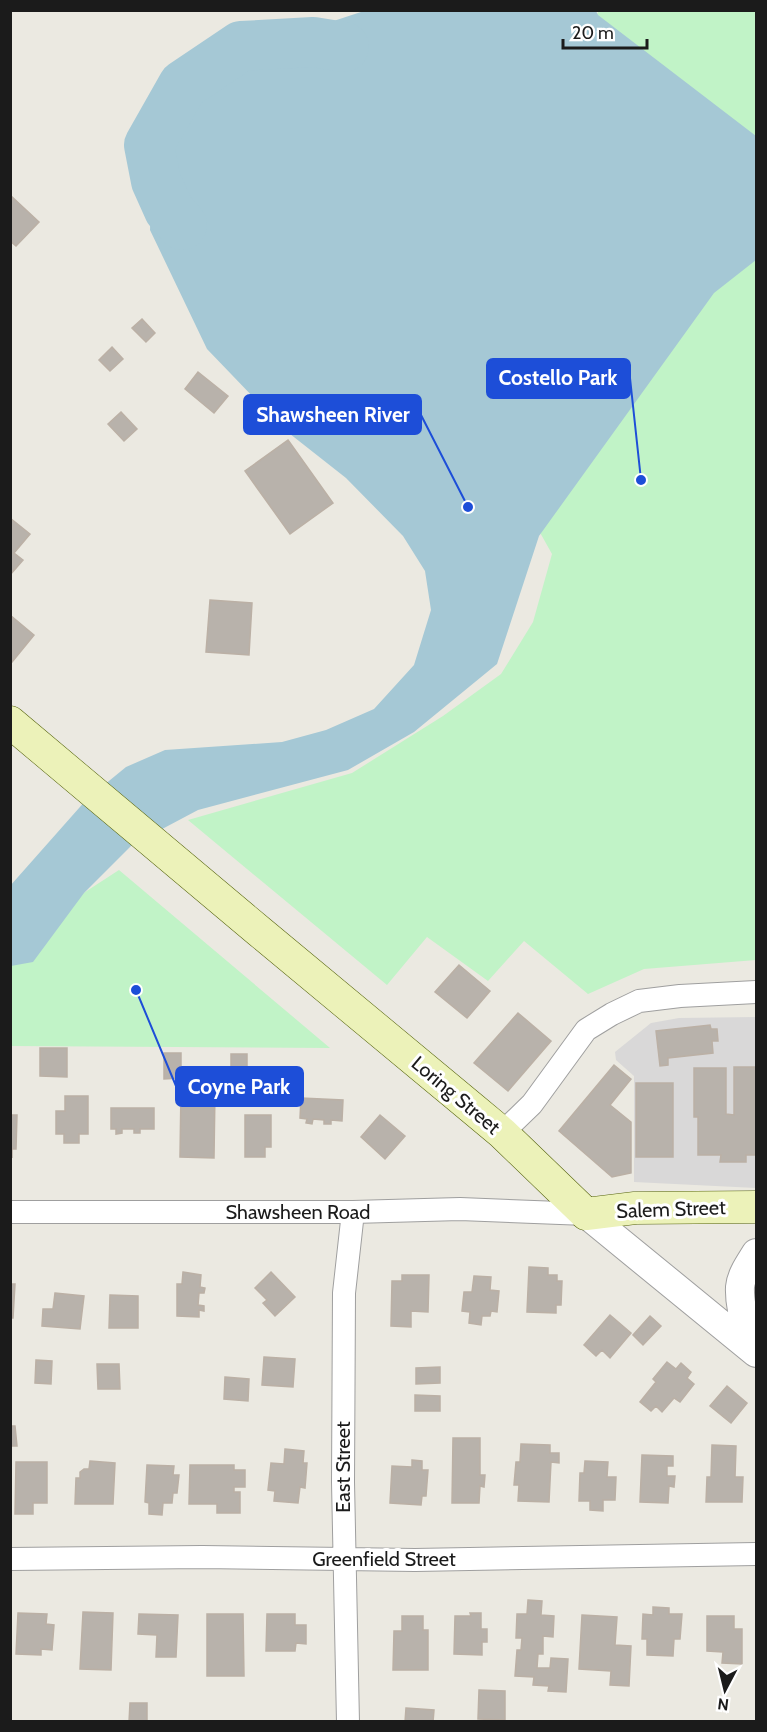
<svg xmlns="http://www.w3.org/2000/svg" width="767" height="1732" viewBox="0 0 767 1732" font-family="Cabin,sans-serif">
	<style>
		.residential { fill: #d9d8d8 }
		.park { fill: #c1f3c7 }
		.water { fill: #a5c8d5 }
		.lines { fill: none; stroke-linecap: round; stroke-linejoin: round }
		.river { stroke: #a5c8d5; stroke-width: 50 }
		.building { fill: #b8b2ab; stroke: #bbb0a5; stroke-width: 1.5 }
		.minor-casing { stroke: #9f9f9f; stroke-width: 24 }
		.tertiary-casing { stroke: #9f9f9f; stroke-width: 30 }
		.secondary-casing { stroke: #57650f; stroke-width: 33 }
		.minor { stroke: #fff; stroke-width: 22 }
		.tertiary { stroke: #fff; stroke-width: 28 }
		.secondary { stroke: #ecf2b9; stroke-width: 32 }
		.labels { text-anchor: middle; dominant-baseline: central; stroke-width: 6; stroke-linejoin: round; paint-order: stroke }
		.street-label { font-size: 20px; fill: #1b1b1b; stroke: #fff }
		.leader { fill: none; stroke: #1d4ed8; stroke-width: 2 }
		.callout-dot { fill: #1d4ed8; stroke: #fff; stroke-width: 2 }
		.callout { fill: #1d4ed8; stroke: #1d4ed8; stroke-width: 2 }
		.callout-label { font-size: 21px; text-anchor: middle; font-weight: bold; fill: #fff }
	</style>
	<rect width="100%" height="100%" fill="#ebe9e1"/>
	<path class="residential" d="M756,1017V1188L634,1182V1076L616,1060L615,1052L651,1023L679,1018Z"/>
	<path class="park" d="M599,11H756V960L644,969L588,994L524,941L488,981L427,937L387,985L188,820L352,773L443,716L501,674L533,622L552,554L524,504L578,44Z
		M119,870L330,1048L11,1046L10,935L22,933Z"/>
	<path class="water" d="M364,11H596L598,15L756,136V260L714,293L539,536L497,664L414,732L348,770L198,810L132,845L84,893L33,962L11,966L10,886L87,799L126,767L165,750L282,742L326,730L374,709L414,665L431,610L425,571L403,536L346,478L285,430L207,349L150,230L153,155L170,125L202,88L294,34Z"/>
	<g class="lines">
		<path class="river" d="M182,225L169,210L156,181L149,145L183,85L241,46L313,42L344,47"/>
	</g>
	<path class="building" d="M10,195L39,222L16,246L10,241Z
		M142,319L155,333L146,342L132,328Z
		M112,347L123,359L110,371L99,360Z
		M198,372L228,396L214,413L185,389Z
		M121,412L137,429L124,441L108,424Z
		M288,440L333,503L290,534L245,471Z
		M10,518L30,534L14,553L23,560L10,575Z
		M210,600L252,603L249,655L206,652Z
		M10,615L34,635L12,662L10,661Z
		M459,965L490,991L467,1018L435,992Z
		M518,1013L551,1041L508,1091L474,1063Z
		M710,1025L711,1029H717L718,1041H712L713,1053L668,1058V1065L660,1066L656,1031Z
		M40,1048H67V1077L40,1076Z
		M164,1053H181V1078L164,1079Z
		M231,1054H247V1080H231Z
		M614,1065L631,1079L610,1105L631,1122V1173L612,1177L559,1131Z
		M734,1067H756V1155H746V1162H720L721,1155H698V1117H694V1068H726V1114L734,1115Z
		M636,1083H673V1157H636Z
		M181,1090L215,1091L214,1158L180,1157Z
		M65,1096H88V1134H79V1143H64V1134H56V1111H65Z
		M301,1098L343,1100L342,1121L331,1120V1124H324V1120L313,1119L312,1124L306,1123L307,1119L300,1118Z
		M111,1108H154V1129H140V1133H134V1129H122V1133L116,1134V1129H111Z
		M10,1115H17L16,1149H12V1158Z
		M245,1115H271V1147H265V1157H245Z
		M380,1115L405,1136L385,1159L361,1137Z
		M529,1267L548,1268V1275H557V1281H562L561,1305H556V1313L527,1312Z
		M183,1272L201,1275L200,1287L205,1288L204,1293H199L198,1305L204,1306V1311L199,1310V1317L177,1316V1284H182Z
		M271,1272L295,1297L275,1316L263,1303L267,1300L255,1288Z
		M402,1275H429L428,1312L411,1311V1327L391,1326L392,1281H402Z
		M474,1276L491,1277L490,1290L499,1291L497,1312L491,1311L490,1316H482L481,1325L469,1323L470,1312L462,1311L464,1292H472Z
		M10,1284H15L13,1318H10Z
		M55,1293L84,1296L80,1329L42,1326L43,1309H53Z
		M110,1295L138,1296V1328H109Z
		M610,1315L631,1333L610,1358L602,1350L596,1356L584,1345Z
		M650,1316L661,1326L643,1345L633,1335Z
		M264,1357L295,1359L293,1387L262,1385Z
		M36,1360L52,1361L51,1384L35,1383Z
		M667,1362L676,1369L681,1363L691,1372L687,1378L694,1384L680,1402L674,1398L662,1412L656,1406L651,1411L640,1402L656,1382L653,1379Z
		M97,1364H119L120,1389H98Z
		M440,1367V1383L416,1384V1368Z
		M225,1377L249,1379L248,1401L224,1399Z
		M727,1386L747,1403L731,1423L710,1406Z
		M415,1395L440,1396V1411H415Z
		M10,1426H15L17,1446H10Z
		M453,1438H480V1475H485L484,1487L480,1486L479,1503H452Z
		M521,1444L550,1445V1453H559V1463L551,1462L549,1502L518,1501L519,1485H514L516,1462H520Z
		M712,1445L736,1446L735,1477H743L742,1502H706L707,1477H711Z
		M285,1449L304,1451L303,1463H307L305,1488L300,1487L298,1503L274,1501L275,1491L268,1490L271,1463L284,1464Z
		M642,1455L673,1456V1466H667V1476H675L674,1487L669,1486L668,1503L640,1502Z
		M412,1460L422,1461V1470H428L426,1496H422L421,1505L390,1503L392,1466L412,1467Z
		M90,1461L115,1463L113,1504H75L76,1478H80V1472L84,1469H89Z
		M585,1461L608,1462L607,1477H616L615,1500H603V1511L590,1510V1501H579L580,1473H584Z
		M16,1462H47V1503H33V1514H15Z
		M147,1465L174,1466L173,1475H179L177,1493H173L172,1503H163L162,1515L149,1514V1503L145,1502Z
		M190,1465H234V1470H245V1487H234V1492H240V1513H217V1504H189Z
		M528,1600L542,1601L541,1615L554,1616L553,1637L543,1636V1654H538L537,1668H550L551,1658L568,1659L566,1692L548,1691L549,1686L533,1685L534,1677L515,1676L517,1650H521L522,1638H516L517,1614H527Z
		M653,1607L669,1608V1614H682L680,1639H674L673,1656L647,1655V1639H642L643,1614L653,1615Z
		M83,1612L113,1613L111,1670L80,1669Z
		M18,1613L47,1614L46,1624L54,1625L52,1650L41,1649V1655L16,1654Z
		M470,1613H481V1629H487V1642H482V1655L454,1654L455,1616H471Z
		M139,1614L178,1615L176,1657H156L157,1635L138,1634Z
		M207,1614H243L244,1676H207Z
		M267,1614H295V1625H306V1644L296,1643L295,1651H266Z
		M582,1615L617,1617L615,1645L631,1646L629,1686L610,1685L611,1671L579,1669Z
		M402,1616H423V1630H428V1670H393L394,1631H402Z
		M707,1616H734V1629H742V1664L722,1663L723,1652L707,1651Z
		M479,1690L505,1691V1720L478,1719Z
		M130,1703H147V1722H129Z
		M406,1708L434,1710L433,1722H405Z"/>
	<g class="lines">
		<g class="minor-casing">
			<path id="minor" d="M502,1133L532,1104L586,1030L612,1014L639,1001L680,996L756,992
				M10,1212H353L460,1209L586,1214
				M10,1559L202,1557L415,1560L756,1554
				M348,1722L343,1482L344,1293L353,1212"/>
		</g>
		<g class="tertiary-casing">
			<path id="tertiary" d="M586,1214L756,1353
				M751,1348C747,1329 739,1307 740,1287C741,1275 750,1263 756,1253"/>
		</g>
		<g class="secondary-casing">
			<path id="secondary" d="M10,722L260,932L472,1108L502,1133L586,1214L635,1208L756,1207"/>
		</g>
		<use href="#minor" class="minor"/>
		<use href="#tertiary" class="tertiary"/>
		<use href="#secondary" class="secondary"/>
	</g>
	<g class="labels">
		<g class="street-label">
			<text transform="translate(456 1095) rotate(40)">Loring Street</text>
			<text transform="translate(671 1209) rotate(-2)">Salem Street</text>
			<text x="298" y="1212">Shawsheen Road</text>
			<text transform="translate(343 1467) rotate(-90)">East Street</text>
			<text x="384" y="1559">Greenfield Street</text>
		</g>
	</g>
	<path class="leader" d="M641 480L630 378M468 507L421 415M136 990L176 1086"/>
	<g class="callout-dot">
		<circle cx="641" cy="480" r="6"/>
		<circle cx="468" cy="507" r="6"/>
		<circle cx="136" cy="990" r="6"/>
	</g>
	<g class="callout">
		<rect x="487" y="359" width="143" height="39" rx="6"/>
		<rect x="244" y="395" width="177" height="39" rx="6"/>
		<rect x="176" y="1067" width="127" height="39" rx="6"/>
	</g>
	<g class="callout-label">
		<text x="558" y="385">Costello Park</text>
		<text x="333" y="422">Shawsheen River</text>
		<text x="239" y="1094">Coyne Park</text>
	</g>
	<rect width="767" height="1732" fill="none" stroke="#1b1b1b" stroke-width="24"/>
	<g transform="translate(725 1690) rotate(187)" stroke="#ffffff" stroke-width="4.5" paint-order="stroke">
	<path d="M0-4.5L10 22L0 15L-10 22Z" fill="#1b1b1b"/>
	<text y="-9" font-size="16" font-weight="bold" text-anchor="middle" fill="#1b1b1b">N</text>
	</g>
	<path d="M563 39v9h84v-9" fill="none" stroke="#1b1b1b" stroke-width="3"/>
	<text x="572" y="39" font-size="18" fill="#1b1b1b" stroke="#ffffff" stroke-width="4.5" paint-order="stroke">20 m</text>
</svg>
